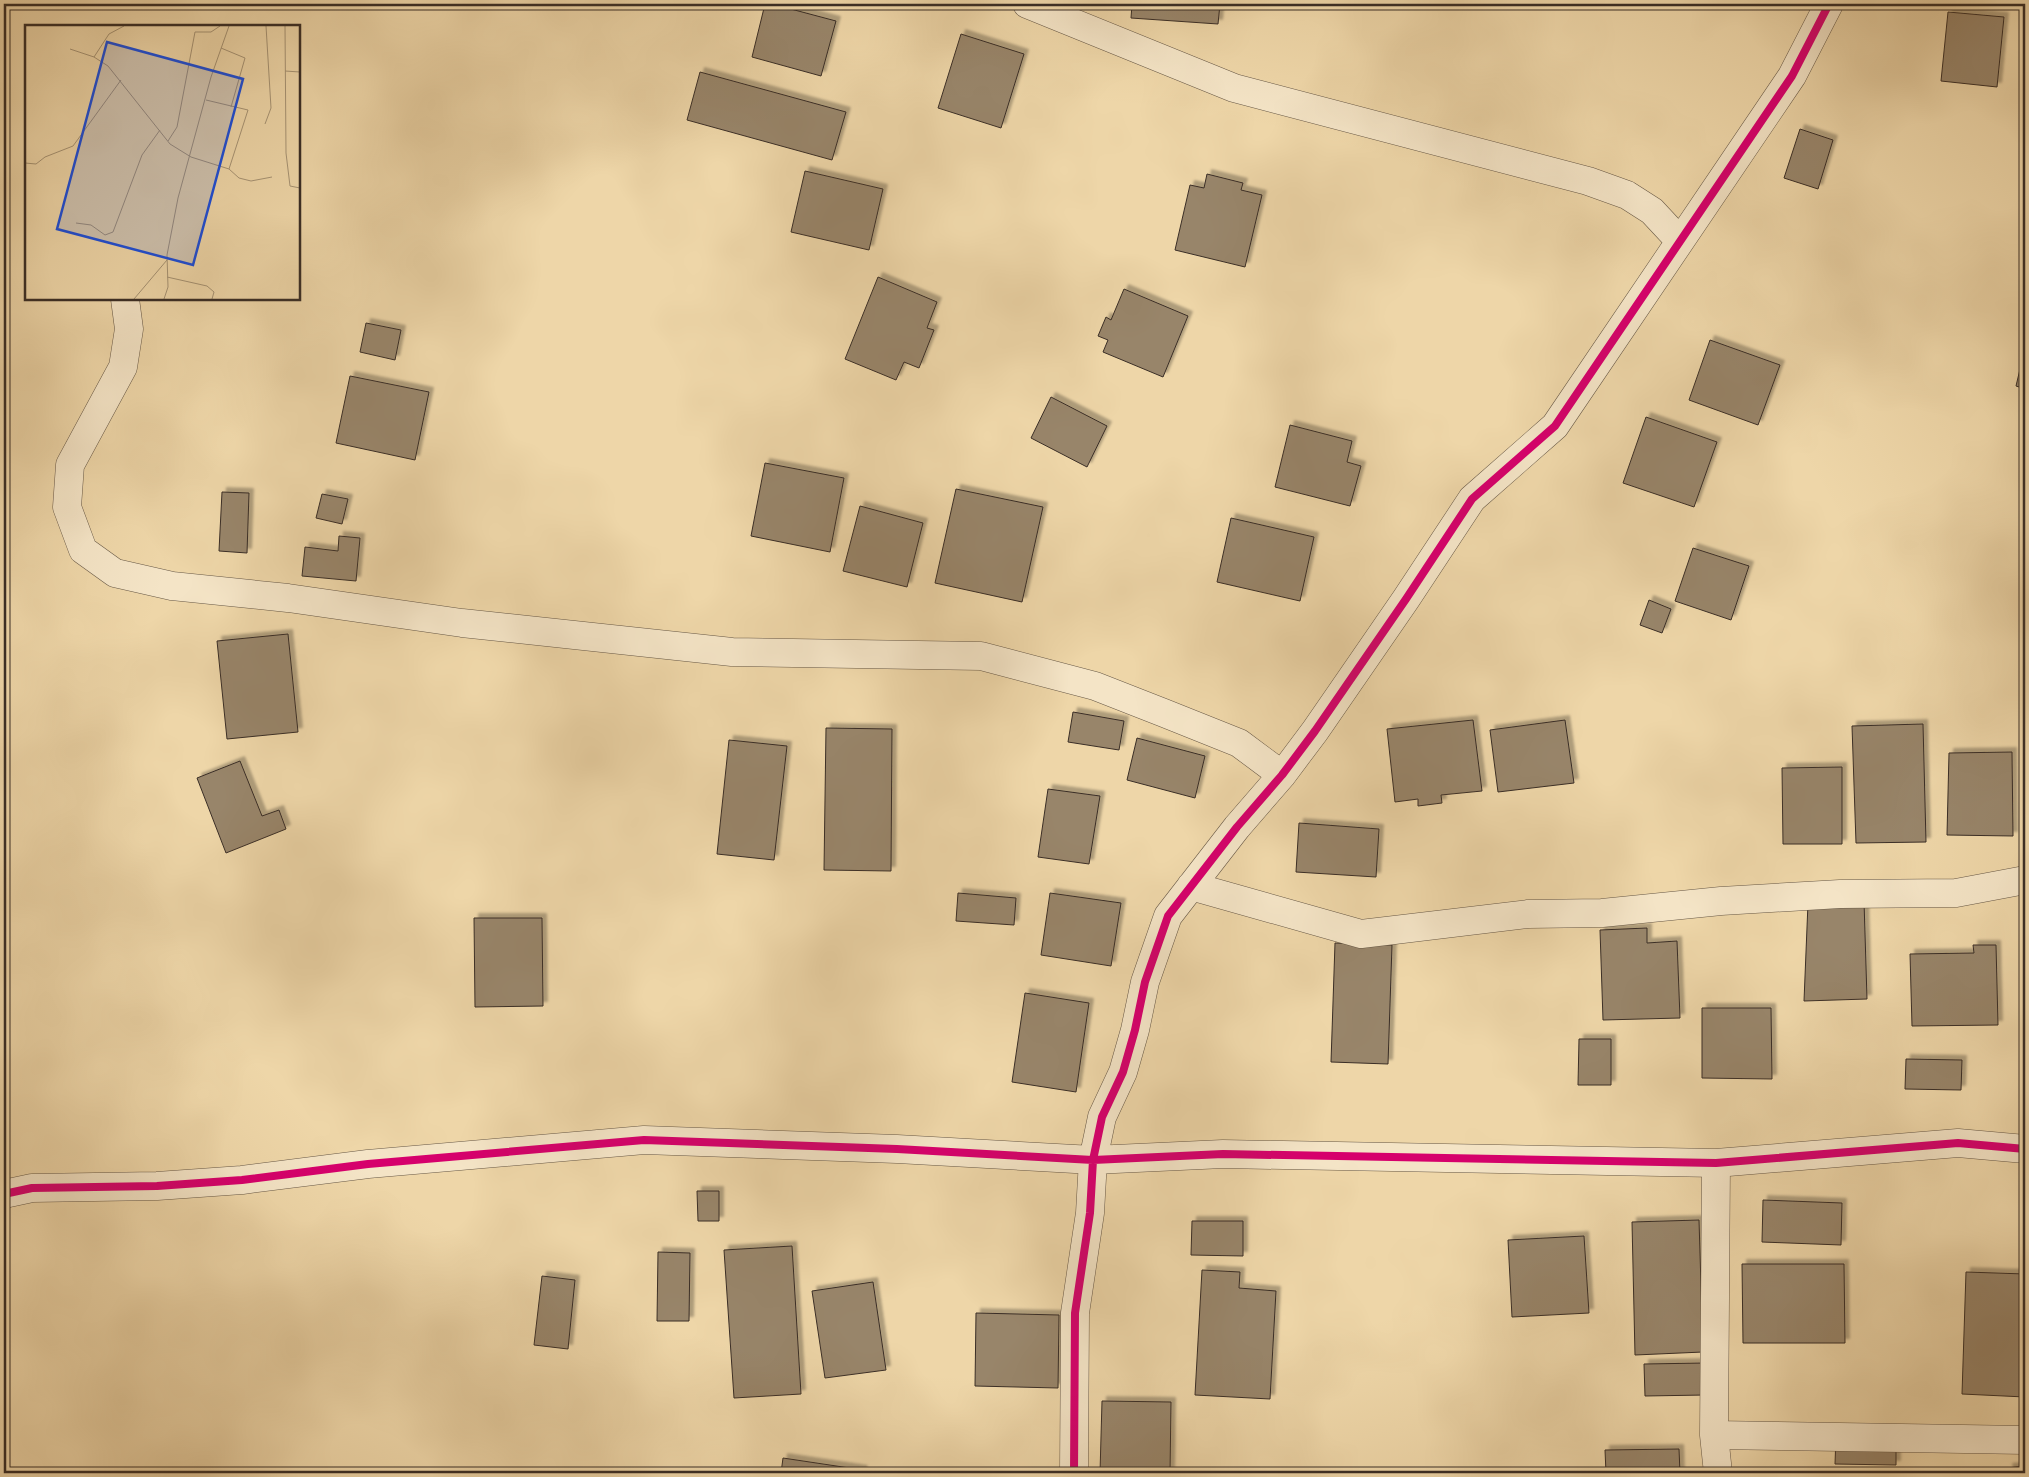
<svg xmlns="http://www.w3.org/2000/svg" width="2029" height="1477" viewBox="0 0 2029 1477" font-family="Alegreya,serif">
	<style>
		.building { fill: #98856a; stroke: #3a2e26; filter: url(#shadow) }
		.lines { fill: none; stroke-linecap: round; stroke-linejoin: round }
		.minor-casing { stroke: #675846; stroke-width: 29 }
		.minor { stroke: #f4e4c6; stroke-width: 28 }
		.cycleway-casing { stroke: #f4e4c6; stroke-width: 11 }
		.cycleway { stroke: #d6006c; stroke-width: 8 }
		.inset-road { fill: none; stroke: #a69374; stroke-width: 1 }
		.view { fill: #1d4ed8; fill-opacity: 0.15; stroke: #1d4ed8; stroke-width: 2.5 }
		.inset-edge { fill: none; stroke: #3a2e26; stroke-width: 2.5 }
	</style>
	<defs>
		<filter id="shadow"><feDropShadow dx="4.5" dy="-4.5" stdDeviation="1" flood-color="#0004"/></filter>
	</defs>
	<rect width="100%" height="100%" fill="#eed6a8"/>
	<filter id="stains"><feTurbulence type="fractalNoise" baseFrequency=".004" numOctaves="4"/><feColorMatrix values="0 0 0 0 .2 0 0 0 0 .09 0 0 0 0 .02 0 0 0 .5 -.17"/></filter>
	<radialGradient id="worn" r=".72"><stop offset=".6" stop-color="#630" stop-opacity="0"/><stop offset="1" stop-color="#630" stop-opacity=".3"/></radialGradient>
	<path class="building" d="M765,4H772L836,21L821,76L752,57Z
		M1132,4H1220L1218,24L1131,18Z
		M1948,12L2004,17L1997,87L1941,81Z
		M961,34L1024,54L1001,128L938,108Z
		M700,72L846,112L832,160L687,120Z
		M1800,129L1833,140L1818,189L1784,178Z
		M805,171L883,189L869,250L791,232Z
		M1207,174L1243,183L1241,190L1262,195L1245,267L1175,250L1190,185L1204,188Z
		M878,277L937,302L927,328L934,330L919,368L904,362L896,380L845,359Z
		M1124,289L1188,316L1163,377L1103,352L1108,340L1098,336L1106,317L1111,320Z
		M366,323L401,330L395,360L360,352Z
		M1710,340L1780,365L1758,425L1689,400Z
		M2025,348V389L2016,386Z
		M350,376L429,392L415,460L336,443Z
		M1051,397L1107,426L1087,467L1031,438Z
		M1646,417L1717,442L1694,507L1623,483Z
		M1290,425L1352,441L1347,462L1361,466L1350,506L1275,487Z
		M765,463L844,478L830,552L751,536Z
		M956,489L1043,507L1022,602L935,583Z
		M222,492L249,493L247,553L219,551Z
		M322,494L348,499L342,524L316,518Z
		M860,506L923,523L907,587L843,571Z
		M1231,518L1314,537L1300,601L1217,582Z
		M339,536L360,538L356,581L302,576L305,547L338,551Z
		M1693,548L1749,566L1731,620L1675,601Z
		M1649,600L1671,609L1662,633L1640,625Z
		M288,634L298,732L227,739L217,641Z
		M1073,712L1124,721L1119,750L1068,742Z
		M1473,720L1482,791L1441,795L1442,803L1418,806V799L1395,802L1387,729Z
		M1565,720L1574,783L1498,792L1490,730Z
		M1923,724L1926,842L1856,843L1852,726Z
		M826,728L892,729L891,871L824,870Z
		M1137,738L1205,756L1195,798L1127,780Z
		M729,740L787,746L774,860L717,854Z
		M2012,752L2013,836L1947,835L1949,753Z
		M240,761L262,816L279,810L286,829L226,853L197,778Z
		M1842,767V844H1783L1782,768Z
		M1048,789L1100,796L1089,864L1038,857Z
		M1299,823L1379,829L1376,877L1296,872Z
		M958,893L1016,898L1014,925L956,921Z
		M1050,893L1121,903L1111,966L1041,955Z
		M1864,901L1867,999L1804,1001L1808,903Z
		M474,918H542L543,1006L475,1007Z
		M1647,928V943L1677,941L1680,1018L1603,1020L1600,930Z
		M1335,943L1392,945L1388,1064L1331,1062Z
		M1973,945H1996L1998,1025L1912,1026L1910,954L1974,953Z
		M1025,993L1089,1003L1076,1092L1012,1082Z
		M1702,1008H1771L1772,1079L1702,1078Z
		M1579,1039H1611V1085H1578Z
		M1906,1059L1962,1060L1961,1090L1905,1089Z
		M697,1191H719V1221H698Z
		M1763,1200L1842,1203L1841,1245L1762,1242Z
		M1699,1220L1703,1352L1635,1355L1632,1222Z
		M1192,1221H1243V1256L1191,1255Z
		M1584,1236L1589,1313L1512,1317L1508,1240Z
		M792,1246L801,1394L734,1398L724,1250Z
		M658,1252L690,1253L689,1321H657Z
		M1742,1264H1844L1845,1343H1743Z
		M1202,1270L1240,1272L1239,1288L1276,1291L1270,1399L1195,1395Z
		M1966,1272L2025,1274V1397L1962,1394Z
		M542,1276L575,1280L568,1349L534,1345Z
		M873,1282L886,1370L825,1378L812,1291Z
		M976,1313L1059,1315L1058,1388L975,1386Z
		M1705,1363V1395L1645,1396L1644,1364Z
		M1102,1401L1171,1402L1170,1473H1100Z
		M1836,1436L1896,1437V1465L1835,1464Z
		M1679,1449L1680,1473H1606L1605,1450Z
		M783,1458L863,1470L862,1473H781Z
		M2025,1466V1473H2009L2008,1468Z"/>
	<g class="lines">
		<g class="minor-casing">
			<path id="minor" d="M1027,4L1234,88L1588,181L1627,195L1652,211L1679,240
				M125,299L129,329L123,367L70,465L67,507L83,550L115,573L172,586L288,598L462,623L732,652L981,656L1095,686L1164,713L1239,743L1282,775
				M1191,886L1361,934L1528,914L1602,913L1721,901L1840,894L1956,893L2025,880
				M1716,1163L1714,1435L1718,1473
				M4,1194L32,1188L157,1186L242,1180L368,1164L644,1140L897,1149L1093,1160L1223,1154L1716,1163L1958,1143L2025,1149
				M1714,1435L2025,1440
				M1074,1473L1075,1313L1090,1213L1093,1160L1102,1117L1123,1072L1135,1030L1145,982L1168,916L1237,827L1282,775L1315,731L1406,599L1472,499L1555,426L1792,76L1829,4"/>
		</g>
		<use href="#minor" class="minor"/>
		<g class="cycleway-casing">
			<path id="cycleway" d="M4,1194L32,1188L157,1186L242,1180L368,1164L644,1140L897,1149L1093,1160L1223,1154L1716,1163L1958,1143L2025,1149
				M1074,1473L1075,1313L1090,1213L1093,1160L1102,1117L1123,1072L1135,1030L1145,982L1168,916L1237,827L1282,775L1315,731L1406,599L1472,499L1555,426L1792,76L1829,4"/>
		</g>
		<use href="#cycleway" class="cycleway"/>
	</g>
	<g transform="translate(25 25)">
		<rect width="275" height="275" fill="#eed6a8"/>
		<path class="inset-road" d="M99,1L84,9L69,32L83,41L145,119L166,132L204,144L214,153L226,156L247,152M260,1L261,128L265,161L275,163M196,23L220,33L206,82M45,24L69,32M260,46L275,47M181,75L223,85L204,144M240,99L246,83L241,1M143,116L152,102L170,7H186L195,1M0,138L11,139L20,132L48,121L96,55M51,198L66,200L80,210L88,207L117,130L135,105M142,252L182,261L189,267L187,274M109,274L142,235M139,274L143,262L142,230L153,173L186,52L204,1"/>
		<path class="view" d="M82,17L218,54L168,240L32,204Z"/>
		<rect width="275" height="275" class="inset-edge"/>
	</g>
	<rect width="2029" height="1477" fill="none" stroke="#eed6a8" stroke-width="20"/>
	<rect x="5" y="5" width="2019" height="1467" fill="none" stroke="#3a2e26" stroke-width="2.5"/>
	<rect x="10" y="10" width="2009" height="1457" fill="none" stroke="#3a2e26"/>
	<rect width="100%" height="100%" filter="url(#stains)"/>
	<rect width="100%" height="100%" fill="url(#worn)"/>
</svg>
